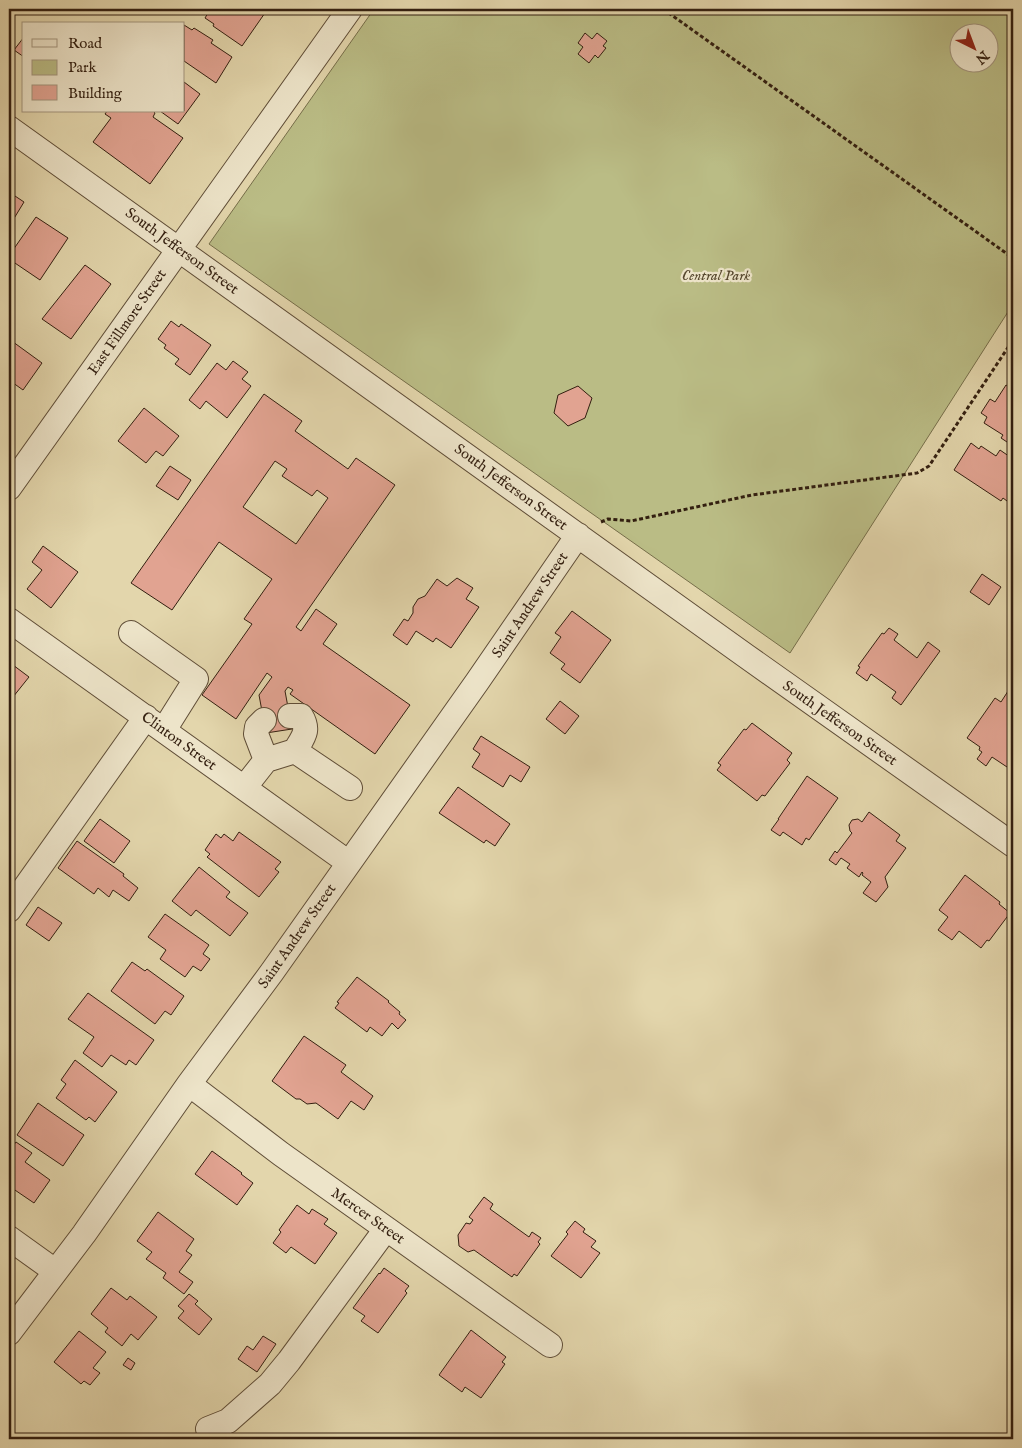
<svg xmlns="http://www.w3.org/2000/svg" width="1022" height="1448" viewBox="0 0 1022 1448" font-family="'IM FELL English',serif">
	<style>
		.green { fill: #babc85; stroke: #766e4a; fill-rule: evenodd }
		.building { fill: #e1a391; stroke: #331f10; fill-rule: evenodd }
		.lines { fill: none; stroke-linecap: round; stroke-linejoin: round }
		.minor-casing { stroke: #5f4d37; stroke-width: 26 }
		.path { stroke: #331f10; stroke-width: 3; stroke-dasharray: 4 2.5; stroke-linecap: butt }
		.minor { stroke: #ede4c9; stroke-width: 24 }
		.labels { text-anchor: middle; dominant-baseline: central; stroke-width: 4.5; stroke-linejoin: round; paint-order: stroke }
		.street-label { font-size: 15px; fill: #331f10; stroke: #ede4c9 }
		.park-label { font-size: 15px; font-style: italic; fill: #55462d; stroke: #ede4c9 }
	</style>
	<rect width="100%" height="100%" fill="#e3d6ac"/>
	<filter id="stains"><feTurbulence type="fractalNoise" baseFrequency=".004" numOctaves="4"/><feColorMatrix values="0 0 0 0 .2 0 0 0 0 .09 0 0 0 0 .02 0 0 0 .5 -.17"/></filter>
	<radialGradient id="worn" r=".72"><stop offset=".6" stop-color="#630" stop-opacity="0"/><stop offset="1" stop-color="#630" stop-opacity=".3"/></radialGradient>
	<path class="green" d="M374,9H1013V304L790,653L209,244ZM960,32H990V62H960Z"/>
	<path class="building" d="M203,9H264L267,10L242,46L213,26L214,24L205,18L208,13Z
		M184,25L192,30L194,28L213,40L211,43L232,57L216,83L184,61Z
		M585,33L592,39L597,33L607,41L603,46L606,48L598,58L595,55L589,63L578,54L583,47L578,43Z
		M24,37V57L14,50Z
		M184,82L200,94L178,124L160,111H184Z
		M107,111H153L155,113L153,117L183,138L150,184L93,142L111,118L105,114Z
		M9,192L24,202L10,225H9Z
		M36,217L68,238L40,280L9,259V247L13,250Z
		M85,265L111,284L71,339L42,319Z
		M171,321L179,327L181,324L211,345L190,375L175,364L179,359L164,348L166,345L158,339Z
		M9,339L42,363L23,390L9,380Z
		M233,361L248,372L242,379L251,386L227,418L206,401L200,409L189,400L217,363L226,370Z
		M1006,385L1013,389V446L1001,438L1003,435L984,423L987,417L981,413L990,399L995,402Z
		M578,386L592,398L585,418L568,426L554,413L558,395Z
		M264,394L302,421L295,431L348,469L356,458L395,485L296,627L301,631L316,609L337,624L323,644L410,705L375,754L290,694L293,690L288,687L285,691L292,729L266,733L259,695L272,677L267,673L236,719L202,695L252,624L244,619L272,579L219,542L172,610L131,583ZM275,461L287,469L282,476L312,496L317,490L328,498L296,544L243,507Z
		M144,408L179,436L163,456L156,451L146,463L118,441Z
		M971,443L979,449L981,446L996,456L1000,450L1013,459V492L1007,501L1003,498L1001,501L954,470Z
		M170,466L191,480L178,500L156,486Z
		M43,546L78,572L51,608L27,589L42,570L32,562Z
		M982,574L1001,587L989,605L970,592Z
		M457,578L473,588L466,599L479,607L451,648L436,638L433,642L416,631L407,645L393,635L404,619L408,621L413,613V607L418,599L425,596L437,579L447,586Z
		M572,611L611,640L580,683L561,669L565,664L550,653L561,637L555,633Z
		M889,628L898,634L894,640L917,658L928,642L940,651L901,705L892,698L896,692L871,674L867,681L856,673L860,667L858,666L882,633L884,634Z
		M9,662L29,677L9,702Z
		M1010,688L1013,691V764L1010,769L992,757L986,766L977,759L982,752L979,750L980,747L967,738L995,698L1001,702Z
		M560,701L579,716L565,734L546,719Z
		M752,723L792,753L787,760L790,763L765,796L762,795L757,801L717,770L721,765L718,763L744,729L746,730Z
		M481,736L530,767L521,782L510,775L503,787L472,767L480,754L473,749Z
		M807,776L838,798L809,840L806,838L802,845L783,832L780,836L771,830L779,819H778Z
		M458,787L510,824L495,846L486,840L484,843L439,813Z
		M869,812L900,835L896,841L906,848L885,877L888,887L876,902L863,893L871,882L862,875L863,873L862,872L859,877L847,868L850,864L841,858L836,865L829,860L835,851L837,853L852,833L850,831L849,825L852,820L858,819L862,822Z
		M100,819L130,841L114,863L84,841Z
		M239,832L281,862L275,869L279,872L259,897L207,857L210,854L205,850L216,834L221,838L224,834L233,841Z
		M77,841L124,874L123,876L138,888L129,901L113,890L109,897L98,888L94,894L58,868Z
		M199,867L230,892L226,897L248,913L230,936L196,910L191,916L172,901Z
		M965,875L1000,902L999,904L1010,913L989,941L987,940L981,948L959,931L952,940L938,930L948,917L939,910Z
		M38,907L62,923L49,941L26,925Z
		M165,914L209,945L203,954L210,959L201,971L193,966L185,977L160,959L166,950L148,937Z
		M132,962L145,971L147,969L184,996L171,1015L165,1011L155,1024L111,991Z
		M357,977L389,1001L388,1002L400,1012L399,1014L406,1020L398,1029L392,1023L382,1036L370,1027L367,1032L335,1008L339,1003L337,1002Z
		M88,993L154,1040L136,1065L129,1060L126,1065L111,1055L102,1067L83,1053L94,1037L68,1019Z
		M304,1036L346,1065L341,1072L373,1096L364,1110L351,1101L338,1119L316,1103L307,1104L300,1099H296L272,1081Z
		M75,1060L117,1092L95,1122L89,1117L86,1120L56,1098L66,1084L61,1080Z
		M38,1103L84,1135L63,1166L17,1135Z
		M16,1142L32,1153L25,1162L50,1180L34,1203L9,1186V1149L10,1150Z
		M212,1151L242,1173L241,1174L253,1183L237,1205L195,1174Z
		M484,1197L493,1204L490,1209L529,1237L532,1232L541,1238L538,1242L540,1244L517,1276L514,1274L512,1277L474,1250L468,1252L459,1246L458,1235L466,1223L470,1224L473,1220L469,1217Z
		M297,1205L309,1214L312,1209L328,1219L324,1224L337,1233L315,1264L291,1247L286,1253L273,1243L281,1232L279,1230Z
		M158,1212L194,1239L186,1251L192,1255L179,1272L193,1282L184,1294L163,1278L166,1273L146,1259L152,1252L137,1241Z
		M575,1221L585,1229L583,1232L596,1241L591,1247L600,1253L581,1278L551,1256L568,1234L566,1232Z
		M384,1268L409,1286L405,1291L407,1293L378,1333L361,1321L365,1316L353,1308L379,1273L380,1274Z
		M111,1288L127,1300L130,1296L157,1317L138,1340L131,1334L122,1346L105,1332L108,1328L91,1314Z
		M189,1294L198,1301L195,1304L212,1319L199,1335L178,1318L184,1311L178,1306Z
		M471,1330L506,1357L502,1362L505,1364L481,1398L465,1387L462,1392L439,1375Z
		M79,1331L106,1352L93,1368L100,1373L90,1385L84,1381L81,1384L54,1362Z
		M263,1336L276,1344L257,1372L238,1359L247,1346L253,1350Z
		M128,1358L135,1363L131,1370L123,1365Z"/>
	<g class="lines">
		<g class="minor-casing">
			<path id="minor" d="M9,128L746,656L1013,845
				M9,488L350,9
				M9,620L349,863
				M131,633L196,679L164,730
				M290,716H301C310,731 303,737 295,751
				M264,720L257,727L256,734L266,760
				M244,788L266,760L295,751L350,788
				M9,910L146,717
				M189,1084L281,1154L550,1345
				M9,1238L55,1271
				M9,1333L84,1234L189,1084L272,972L477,682L578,535
				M208,1429L228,1421L270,1384L289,1361L386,1229"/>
		</g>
		<path class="path" d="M663,9L1013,258
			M601,522L608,519L631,521L752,495L917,473L929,466L1013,340"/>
		<use href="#minor" class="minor"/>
	</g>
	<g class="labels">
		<g class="street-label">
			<text transform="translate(182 251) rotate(36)">South Jefferson Street</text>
			<text transform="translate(127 322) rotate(-55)">East Fillmore Street</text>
			<text transform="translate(511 487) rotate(36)">South Jefferson Street</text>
			<text transform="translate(530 605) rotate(-56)">Saint Andrew Street</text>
			<text transform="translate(840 723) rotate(35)">South Jefferson Street</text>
			<text transform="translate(179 741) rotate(36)">Clinton Street</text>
			<text transform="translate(297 936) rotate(-55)">Saint Andrew Street</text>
			<text transform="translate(368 1216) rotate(35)">Mercer Street</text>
		</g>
		<g class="park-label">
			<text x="716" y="275">Central Park</text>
		</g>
	</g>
	<rect width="1022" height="1448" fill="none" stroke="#e3d6ac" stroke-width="30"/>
	<rect x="10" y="10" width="1002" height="1428" fill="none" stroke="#331f10" stroke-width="2.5"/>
	<rect x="15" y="15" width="992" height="1418" fill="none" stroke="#331f10"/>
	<rect x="22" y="22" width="162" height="90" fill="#ede4c9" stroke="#a3957f"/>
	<rect x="32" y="39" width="25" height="8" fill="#ede4c9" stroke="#a3957f"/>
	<text x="68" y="48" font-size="15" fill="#331f10">Road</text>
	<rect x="32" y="60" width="25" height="15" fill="#babc85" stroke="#a3957f"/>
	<text x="68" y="72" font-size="15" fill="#331f10">Park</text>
	<rect x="32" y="85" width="25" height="15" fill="#e1a391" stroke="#a3957f"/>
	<text x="68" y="98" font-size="15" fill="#331f10">Building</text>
	<g transform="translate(974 48) rotate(138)"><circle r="24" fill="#ede4c9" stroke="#a3957f"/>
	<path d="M0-4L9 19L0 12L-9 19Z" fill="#8f2418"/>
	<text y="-8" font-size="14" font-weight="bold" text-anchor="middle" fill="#331f10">N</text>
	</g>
	<rect width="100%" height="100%" filter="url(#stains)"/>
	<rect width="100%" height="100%" fill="url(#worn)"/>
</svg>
